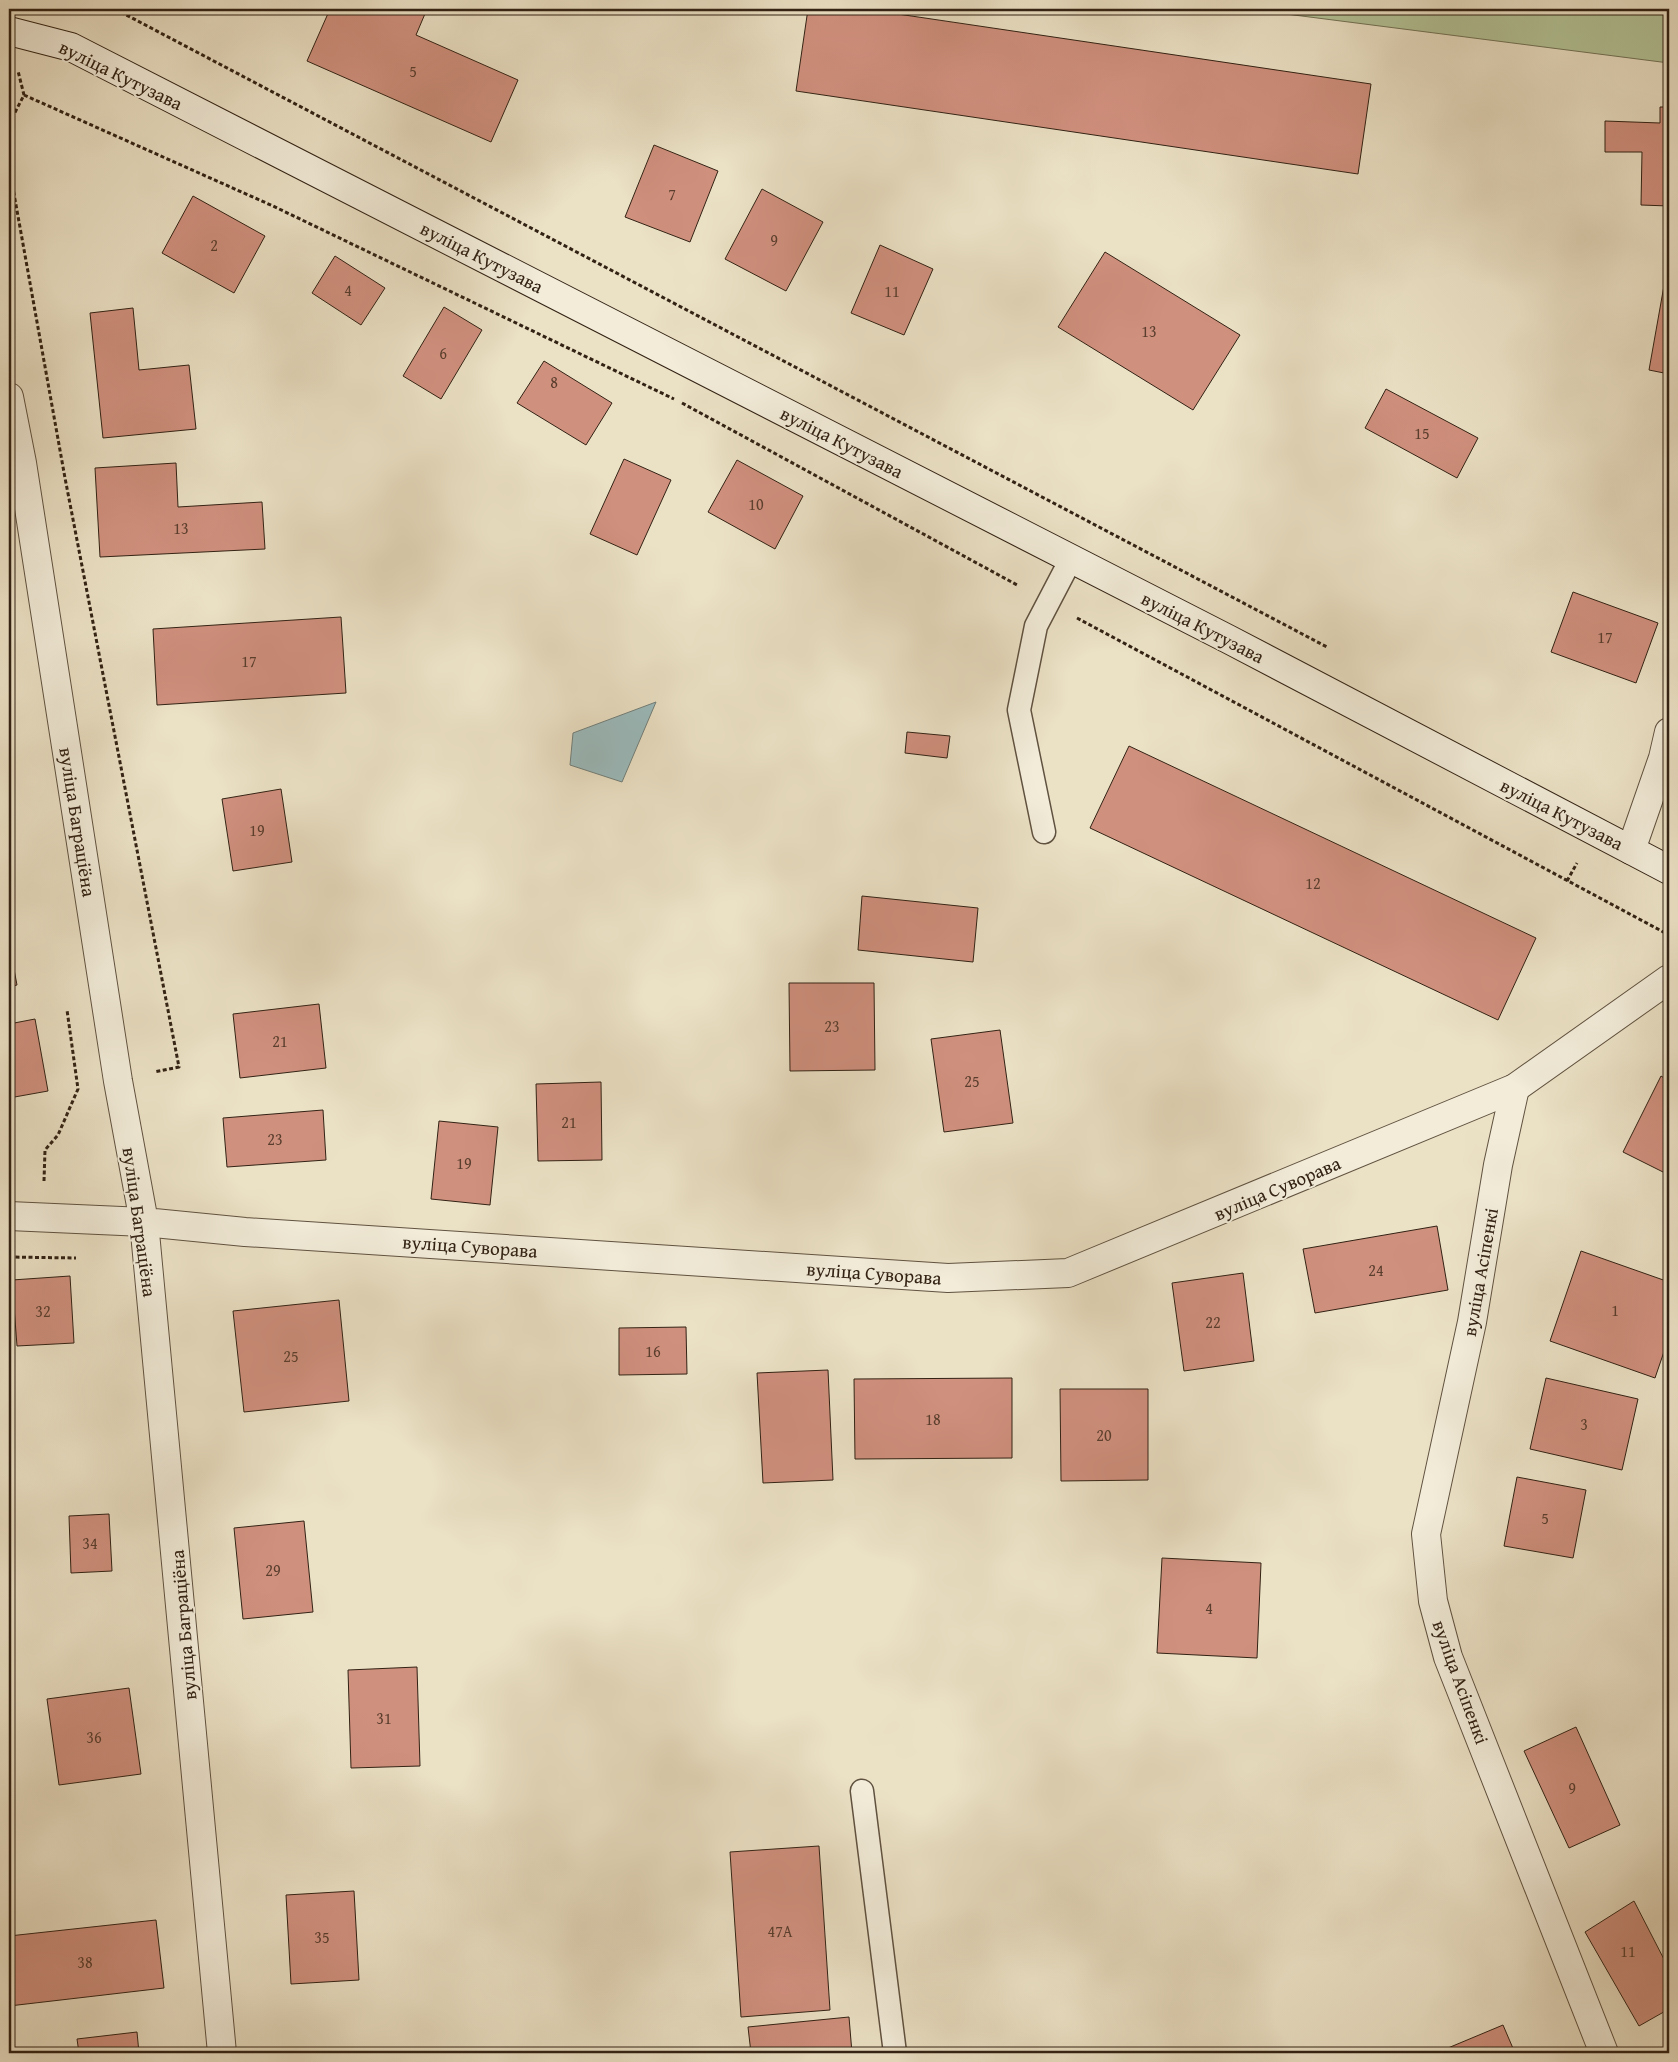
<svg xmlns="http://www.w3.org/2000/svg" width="1678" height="2062" viewBox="0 0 1678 2062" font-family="'Gentium Book Plus',serif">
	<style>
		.green { fill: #b3c397; stroke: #727256 }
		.water { fill: #9bbbbd; stroke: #717e79 }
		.building { fill: #d0907e; stroke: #322214 }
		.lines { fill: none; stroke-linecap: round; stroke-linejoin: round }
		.service-casing { stroke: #605240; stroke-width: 25 }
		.minor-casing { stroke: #605240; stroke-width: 30 }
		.tertiary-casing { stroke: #605240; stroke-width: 30 }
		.secondary-casing { stroke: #322214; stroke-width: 30 }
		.path { stroke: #322214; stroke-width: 3; stroke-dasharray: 4 2.5; stroke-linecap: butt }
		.service { stroke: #f2ecd9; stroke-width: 22 }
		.minor { stroke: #f2ecd9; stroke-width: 28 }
		.tertiary { stroke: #f2ecd9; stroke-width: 28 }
		.secondary { stroke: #f2ecd9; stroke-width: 28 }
		.labels { text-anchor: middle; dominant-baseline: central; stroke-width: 4; stroke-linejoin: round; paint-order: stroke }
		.number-label { font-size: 16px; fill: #5a3e2e }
		.street-label { font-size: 19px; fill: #322214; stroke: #f2ecd9 }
	</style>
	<rect width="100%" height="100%" fill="#ebe1c5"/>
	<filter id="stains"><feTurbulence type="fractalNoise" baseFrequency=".004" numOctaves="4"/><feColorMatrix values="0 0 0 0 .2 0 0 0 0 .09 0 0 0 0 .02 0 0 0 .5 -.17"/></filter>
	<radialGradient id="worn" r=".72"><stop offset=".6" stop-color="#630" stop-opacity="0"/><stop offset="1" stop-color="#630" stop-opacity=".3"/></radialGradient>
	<path class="green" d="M1247,9H1669V63Z"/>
	<path class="water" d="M656,702L622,782L570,765L573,733Z"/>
	<path class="building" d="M330,9H427L416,35L518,80L491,142L307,61Z
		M808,9H864L1371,84L1358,174L796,91Z
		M1660,107H1669V206L1641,205L1642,152H1605V121L1660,123Z
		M654,145L718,171L690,242L625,217Z
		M762,189L823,222L786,291L725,259Z
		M193,196L265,236L234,293L162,253Z
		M880,245L933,269L904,335L851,313Z
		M1105,252L1240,335L1193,410L1058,327Z
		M335,256L385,288L361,325L312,293Z
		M1668,263H1669V374L1649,370Z
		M444,307L482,330L441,399L403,376Z
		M133,308L139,370L189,365L196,429L103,438L90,313Z
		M544,361L612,403L586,445L517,403Z
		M1386,389L1478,438L1457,478L1365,428Z
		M624,459L671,480L637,555L590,534Z
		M737,460L803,496L775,549L708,512Z
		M176,463L178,507L262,502L265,549L100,557L95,468Z
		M1573,592L1658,623L1636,683L1551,652Z
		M341,617L346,693L157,705L153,629Z
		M907,732L950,736L947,758L905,753Z
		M1129,746L1536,938L1498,1020L1090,828Z
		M281,789L292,862L233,871L222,799Z
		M862,896L978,908L973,962L858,950Z
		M9,943L17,985L9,987Z
		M789,983H874L875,1070L790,1071Z
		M319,1004L326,1068L240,1078L233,1014Z
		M35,1019L48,1091L9,1098V1024Z
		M1000,1030L1013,1123L944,1132L931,1039Z
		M1661,1076L1669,1081V1175L1623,1152Z
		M601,1082L602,1160L538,1161L536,1084Z
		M323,1110L326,1160L227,1167L223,1118Z
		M439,1121L498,1127L490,1205L431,1199Z
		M1437,1226L1448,1290L1315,1313L1303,1249Z
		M1581,1251L1669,1282V1337L1655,1378L1550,1341Z
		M1243,1273L1254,1361L1184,1371L1172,1283Z
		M70,1276L74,1343L17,1346L12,1280Z
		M339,1300L349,1401L244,1412L233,1311Z
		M686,1327L687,1374L619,1375V1328Z
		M828,1370L833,1480L763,1483L757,1373Z
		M1012,1378V1458L855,1459L854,1379Z
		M1546,1378L1638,1399L1622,1470L1530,1449Z
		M1060,1389H1148V1480L1061,1481Z
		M1517,1477L1586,1490L1573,1558L1504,1546Z
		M109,1514L112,1571L71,1573L69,1516Z
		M304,1521L313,1612L243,1619L234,1528Z
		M1162,1558L1261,1563L1257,1658L1157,1653Z
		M417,1667L420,1766L351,1768L348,1670Z
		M129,1688L141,1774L59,1785L47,1699Z
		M1576,1727L1620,1825L1569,1848L1524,1751Z
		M819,1846L830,2010L741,2017L730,1852Z
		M354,1891L359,1980L291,1984L286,1895Z
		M1634,1901L1669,1969V2009L1639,2026L1585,1932Z
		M156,1920L164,1988L9,2006V1936Z
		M849,2017L852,2053H751L748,2027Z
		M1503,2025L1515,2053H1436Z
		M137,2032L139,2053H79L77,2039Z"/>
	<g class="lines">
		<g class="service-casing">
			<path id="service" d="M1044,832L1019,710L1036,626L1071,559
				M862,1791L895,2053"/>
		</g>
		<g class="minor-casing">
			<path id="minor" d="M1631,850L1663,758L1669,732
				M1515,1088L1498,1165L1472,1322L1426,1534L1433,1601L1448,1657L1604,2053
				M144,1222L222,2053"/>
		</g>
		<g class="tertiary-casing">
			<path id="tertiary" d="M9,397L22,463L118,1081L144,1222
				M9,1216L144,1222L245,1232L948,1278L1068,1273L1515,1088L1669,979"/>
		</g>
		<g class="secondary-casing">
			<path id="secondary" d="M9,31L71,47L1228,639L1669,870"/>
		</g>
		<path class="path" d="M115,9L1327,647
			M24,95L273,206L674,399
			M9,124L24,95L18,71
			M9,166L65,478L179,1067L154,1072
			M682,403L1019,586
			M1077,618L1669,935
			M1567,881L1577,863
			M44,1181L45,1150L58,1135L78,1089L67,1010
			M9,1257L76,1258"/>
		<use href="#service" class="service"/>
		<use href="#minor" class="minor"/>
		<use href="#tertiary" class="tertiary"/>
		<use href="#secondary" class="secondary"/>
	</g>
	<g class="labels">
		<g class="number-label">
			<text x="413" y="71">5</text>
			<text x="672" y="194">7</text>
			<text x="774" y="240">9</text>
			<text x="214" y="245">2</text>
			<text x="348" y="290">4</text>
			<text x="892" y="291">11</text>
			<text x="1149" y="331">13</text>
			<text x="443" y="353">6</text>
			<text x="554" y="382">8</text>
			<text x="1422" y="433">15</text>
			<text x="756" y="504">10</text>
			<text x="181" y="528">13</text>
			<text x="1605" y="637">17</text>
			<text x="249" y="661">17</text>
			<text x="257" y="830">19</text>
			<text x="1313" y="883">12</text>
			<text x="832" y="1026">23</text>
			<text x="280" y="1041">21</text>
			<text x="972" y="1081">25</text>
			<text x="569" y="1122">21</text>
			<text x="275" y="1139">23</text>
			<text x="464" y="1163">19</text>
			<text x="1376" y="1270">24</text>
			<text x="1615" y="1310">1</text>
			<text x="43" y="1311">32</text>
			<text x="1213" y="1322">22</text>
			<text x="653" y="1351">16</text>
			<text x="291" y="1356">25</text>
			<text x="933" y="1419">18</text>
			<text x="1584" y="1424">3</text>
			<text x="1104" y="1435">20</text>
			<text x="1545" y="1518">5</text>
			<text x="90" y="1543">34</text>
			<text x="273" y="1570">29</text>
			<text x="1209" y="1608">4</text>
			<text x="384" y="1718">31</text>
			<text x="94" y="1737">36</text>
			<text x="1572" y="1788">9</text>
			<text x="780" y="1931">47А</text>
			<text x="322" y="1937">35</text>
			<text x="1628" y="1951">11</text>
			<text x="85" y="1962">38</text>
		</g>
		<g class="street-label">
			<text transform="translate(121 75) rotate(26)">вуліца Кутузава</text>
			<text transform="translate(482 257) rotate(27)">вуліца Кутузава</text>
			<text transform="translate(842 442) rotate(27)">вуліца Кутузава</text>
			<text transform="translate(1203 627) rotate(27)">вуліца Кутузава</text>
			<text transform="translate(1562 814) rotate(27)">вуліца Кутузава</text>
			<text transform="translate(78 822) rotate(81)">вуліца Баграціёна</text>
			<text transform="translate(1277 1188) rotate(-23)">вуліца Суворава</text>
			<text transform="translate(140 1222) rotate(82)">вуліца Баграціёна</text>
			<text transform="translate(470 1246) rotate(4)">вуліца Суворава</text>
			<text transform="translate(1480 1272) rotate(-80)">вуліца Асіпенкі</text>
			<text transform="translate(874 1273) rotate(4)">вуліца Суворава</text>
			<text transform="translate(183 1625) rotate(-95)">вуліца Баграціёна</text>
			<text transform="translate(1461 1682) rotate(70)">вуліца Асіпенкі</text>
		</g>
	</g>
	<rect width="1678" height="2062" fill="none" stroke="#ebe1c5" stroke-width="30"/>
	<rect x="10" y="10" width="1658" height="2042" fill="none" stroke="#322214" stroke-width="2.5"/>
	<rect x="15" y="15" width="1648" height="2032" fill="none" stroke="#322214"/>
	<rect width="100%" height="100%" filter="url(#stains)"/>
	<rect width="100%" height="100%" fill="url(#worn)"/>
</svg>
